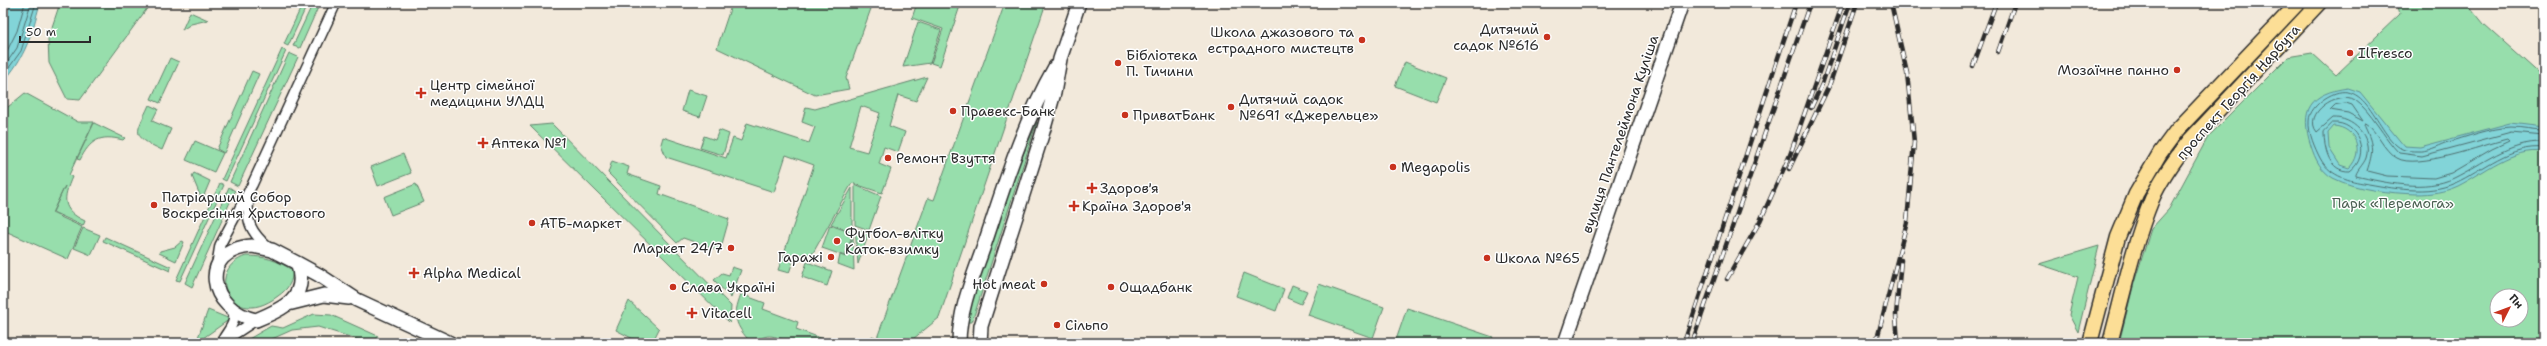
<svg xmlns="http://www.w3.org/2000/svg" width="2547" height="346" viewBox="0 0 2547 346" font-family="'Shantell Sans',sans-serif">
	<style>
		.green { fill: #97deac; stroke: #61846c; fill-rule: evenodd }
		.water { fill: #82d4d8; stroke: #5f9093; fill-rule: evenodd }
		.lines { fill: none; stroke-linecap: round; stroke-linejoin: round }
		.shore { stroke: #4e6f70; stroke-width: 1 }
		.street-casing { stroke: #2b2b2b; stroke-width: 12 }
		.secondary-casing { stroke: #2b2b2b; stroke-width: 16 }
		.primary-casing { stroke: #2b2b2b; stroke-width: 17 }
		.street { stroke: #fff; stroke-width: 9 }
		.secondary { stroke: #fff; stroke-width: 13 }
		.primary { stroke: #fcde96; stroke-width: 14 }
		.rail-casing { stroke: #2b2b2b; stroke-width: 4.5 }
		.rail { stroke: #fff; stroke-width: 3; stroke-dasharray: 9; stroke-linecap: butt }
		.poi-dot { fill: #c8321e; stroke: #fff; stroke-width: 1.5 }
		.labels { text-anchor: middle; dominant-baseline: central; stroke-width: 3; stroke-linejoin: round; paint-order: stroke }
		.poi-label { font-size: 14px; fill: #2b2b2b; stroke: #fff; text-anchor: start }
		.street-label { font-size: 14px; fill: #2b2b2b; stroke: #fff }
		.park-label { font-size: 14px; fill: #4b6152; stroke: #fff }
	</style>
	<rect width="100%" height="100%" fill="#f2e9db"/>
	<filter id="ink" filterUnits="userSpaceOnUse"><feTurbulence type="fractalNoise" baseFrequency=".025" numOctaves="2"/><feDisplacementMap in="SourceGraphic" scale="8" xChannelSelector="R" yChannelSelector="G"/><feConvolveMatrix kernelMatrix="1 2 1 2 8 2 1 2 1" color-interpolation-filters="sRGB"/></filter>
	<g filter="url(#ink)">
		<path class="green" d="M60,3H151L80,100L67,99L49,63L48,39Z
			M303,3H308L288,46L284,44Z
			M313,3H320L300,48L293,46Z
			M732,3H873L846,78L849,89L815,95L717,48Z
			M917,3H961L940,66L931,63L943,29L912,18Z
			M1005,3H1046L939,318L908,343H869L872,336L877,338L928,198L934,200Z
			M2397,3H2467L2484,24L2544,78V343H2119L2134,283L2151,229L2169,209L2208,137L2288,57L2312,53L2336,75L2400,14ZM2497,296H2521V320H2497Z
			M190,12L208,20L191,24L182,30Z
			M918,22L941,30L930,63L903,67Z
			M282,49L286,51L226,181L222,179Z
			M289,53L298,57L238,186L230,182Z
			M170,58L179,62L160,103L151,99Z
			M1405,62L1446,78L1436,102L1395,86Z
			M252,71L259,74L224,153L217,149Z
			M927,77L916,101L898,95L889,126L905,132L898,152L884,147L879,164L891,169L882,193L852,183L813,253L797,258L784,253L814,165L786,155L774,192L666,157L661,144L663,137L726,158L733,138L741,141L747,123L809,143L815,127L802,122L806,107L815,109ZM861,106L880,113L867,152L849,147Z
			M688,90L707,96L700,117L682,111Z
			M25,93L78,122H94L69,175L72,177C63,198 61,210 85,221L83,226L53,212L65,186L52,213L82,227L68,259L3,230V111Z
			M149,105L158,109L152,121L171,129L162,150C130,135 136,134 149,105Z
			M1037,122L972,322H967L971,302L1010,185Z
			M94,123L125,138L123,140C100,134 90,140 80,160L77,159Z
			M552,124L731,306L730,323L530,126Z
			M719,130L729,134L723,155L700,148L704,136L715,140Z
			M195,141L223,153L214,172L186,160Z
			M403,154L411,173L378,186L371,167Z
			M612,161L629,167L627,174L661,186L659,194L729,219L720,251L683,238L677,243L608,173Z
			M194,173L210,181L202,200L192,176Z
			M220,183L224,185L180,281L176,280Z
			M416,184L424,202L391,215L384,197Z
			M855,185L881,196L869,230L855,225Z
			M229,187L235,191L192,287L185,283Z
			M852,188V232L831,224Z
			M830,225L853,233L845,256L822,248Z
			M83,228L100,235L91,255L74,248Z
			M855,228L869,233L858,264Z
			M853,236L854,270L838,264L840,255L846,257Z
			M105,237L171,267L170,271L103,241Z
			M182,241L184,242L176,261L159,253L160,251L175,247Z
			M2099,246L2078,332L2069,315L2078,277L2039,264Z
			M246,256C264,256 277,260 292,270C293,282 288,289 278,296C231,332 203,270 246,256Z
			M783,256L793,261L789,273L778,270Z
			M807,262L832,271L827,286L802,277Z
			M732,267L741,270L731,298L714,280L722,273L729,275Z
			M1244,273L1284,289L1276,311L1236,296Z
			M1319,284L1384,307L1373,338L1308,315Z
			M1292,285L1307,291L1301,304L1287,298Z
			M741,294L765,303L763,309L798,322L796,329L834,343C821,343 806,345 793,343C780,340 768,329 756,343H751C735,324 732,318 741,294Z
			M629,301L659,329L652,343H641L616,330Z
			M1407,308L1493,337L1490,343H1395Z
			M208,310L230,319L196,343Z
			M314,314L331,315L378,336L376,340L369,343L318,327L292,330L263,343H242L271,326L283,328Z"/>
		<path class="water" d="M3,3H40C32,34 25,58 3,82Z
			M2348,88L2360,92L2404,146L2420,147L2510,123L2544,127V152C2512,147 2484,173 2458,186C2445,192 2430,194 2416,194C2390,193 2356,190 2333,178C2321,171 2315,159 2311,146C2299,110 2310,93 2348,88ZM2334,126C2356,128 2365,152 2349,168L2340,165L2329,148L2328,133Z"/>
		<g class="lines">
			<path class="shore" d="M3,59L17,31L25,3
				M3,68L17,48L31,3
				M3,76L21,51L36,3
				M2346,103L2352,105L2363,121L2348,113L2330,110L2335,105Z
				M2333,123C2359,121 2371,156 2350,171C2329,172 2324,149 2324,132Z
				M2366,124C2378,131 2383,151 2397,158C2416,170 2483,145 2507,139L2509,141L2492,149L2451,173L2434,178L2387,176L2367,171C2373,152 2374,146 2365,127Z
				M2544,130C2533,130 2522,127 2511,127C2490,128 2466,137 2446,143C2438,146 2427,152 2417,151C2413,151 2406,151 2402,149C2375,135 2367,70 2324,99C2317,104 2309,112 2309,121C2308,133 2315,148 2320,158C2329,175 2346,180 2363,183C2392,188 2427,196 2455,183C2484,170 2510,144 2544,148
				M2544,135L2511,132L2422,156L2399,153C2384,138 2371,111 2355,100C2338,89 2302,114 2317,132L2333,118C2352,117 2373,136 2366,158C2364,164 2355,172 2356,176C2386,183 2425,192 2454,178C2483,164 2508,141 2544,142"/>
			<g class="street-casing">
				<path id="street" d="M250,195C244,221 251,233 270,249
					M217,263L220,245L252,185L336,3
					M223,339C229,329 236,323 233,312
					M221,343L256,320"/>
			</g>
			<g class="secondary-casing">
				<path id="secondary" d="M252,246L272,250L297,263C310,297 283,309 256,320C208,310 197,250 252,246Z
					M297,263L319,275L357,300L450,343
					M288,304L324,295L349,298
					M959,343C959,309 974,275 985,243C1005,183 1023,123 1055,67
					M980,343L981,326L1042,135L1054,93L1060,59L1079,3
					M1565,343L1682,3"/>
			</g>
			<g class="primary-casing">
				<path id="primary" d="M2090,343L2118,237L2136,194L2160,153L2177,130L2298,3
					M2110,343C2123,295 2133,245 2152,199C2161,178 2176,158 2190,140L2319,3"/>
			</g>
			<use href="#street" class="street"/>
			<use href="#secondary" class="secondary"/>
			<use href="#primary" class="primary"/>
			<g class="rail-casing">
				<path id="rail" d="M1998,52L2015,3
					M1973,66L1996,3
					M1811,108L1822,84L1850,3
					M1789,169L1829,86L1857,3
					M1727,279L1760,221L1790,155L1843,3
					M1684,343L1796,3
					M1692,343L1810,3
					M1876,343L1907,222L1914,142L1907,73L1891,3
					M1898,343L1896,315L1901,260"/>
			</g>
			<use href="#rail" class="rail"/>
		</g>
	</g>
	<g class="poi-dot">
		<circle cx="1547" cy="37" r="4"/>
		<circle cx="1362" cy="40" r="4"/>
		<circle cx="2350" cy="53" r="4"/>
		<circle cx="1118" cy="63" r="4"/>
		<circle cx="2177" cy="70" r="4"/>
		<path d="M419 87h4v4h4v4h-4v4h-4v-4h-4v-4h4z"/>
		<circle cx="1231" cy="107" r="4"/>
		<circle cx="953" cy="111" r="4"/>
		<circle cx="1125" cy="115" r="4"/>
		<path d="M481 137h4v4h4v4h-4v4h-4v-4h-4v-4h4z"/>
		<circle cx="888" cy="158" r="4"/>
		<circle cx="1393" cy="167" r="4"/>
		<path d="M1090 182h4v4h4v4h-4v4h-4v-4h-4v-4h4z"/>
		<circle cx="154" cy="205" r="4"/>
		<path d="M1072 200h4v4h4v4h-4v4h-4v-4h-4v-4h4z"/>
		<circle cx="532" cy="223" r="4"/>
		<circle cx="837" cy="241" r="4"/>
		<circle cx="731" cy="248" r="4"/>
		<circle cx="831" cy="257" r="4"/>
		<circle cx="1487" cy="258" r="4"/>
		<path d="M412 267h4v4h4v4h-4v4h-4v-4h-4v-4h4z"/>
		<circle cx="1044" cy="284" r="4"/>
		<circle cx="673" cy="287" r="4"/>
		<circle cx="1111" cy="287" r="4"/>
		<path d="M690 307h4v4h4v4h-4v4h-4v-4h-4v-4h4z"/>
		<circle cx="1057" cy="325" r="4"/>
	</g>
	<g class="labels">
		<g class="poi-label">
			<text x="1539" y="29" text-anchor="end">Дитячий<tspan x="1539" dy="16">садок №616</tspan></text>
			<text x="1354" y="32" text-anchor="end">Школа джазового та<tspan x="1354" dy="16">естрадного мистецтв</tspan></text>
			<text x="2358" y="53">IlFresco</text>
			<text x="1126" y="55">Бібліотека<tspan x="1126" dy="16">П. Тичини</tspan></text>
			<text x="2169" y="70" text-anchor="end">Мозаїчне панно</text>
			<text x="430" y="85">Центр сімейної<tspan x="430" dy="16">медицини УЛДЦ</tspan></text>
			<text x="1239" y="99">Дитячий садок<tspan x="1239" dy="16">№691 «Джерельце»</tspan></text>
			<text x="961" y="111">Правекс-Банк</text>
			<text x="1133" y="115">ПриватБанк</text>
			<text x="491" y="143">Аптека №1</text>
			<text x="896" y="158">Ремонт Взуття</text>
			<text x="1401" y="167">Megapolis</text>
			<text x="1100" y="188">Здоров'я</text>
			<text x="162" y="197">Патріарший Собор<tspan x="162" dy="16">Воскресіння Христового</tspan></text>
			<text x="1082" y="206">Країна Здоров'я</text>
			<text x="540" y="223">АТБ-маркет</text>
			<text x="845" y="233">Футбол-влітку<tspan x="845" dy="16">Каток-взимку</tspan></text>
			<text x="723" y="248" text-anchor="end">Маркет 24/7</text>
			<text x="823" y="257" text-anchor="end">Гаражі</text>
			<text x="1495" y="258">Школа №65</text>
			<text x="423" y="273">Alpha Medical</text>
			<text x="1036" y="284" text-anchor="end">Hot meat</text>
			<text x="681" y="287">Слава Україні</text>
			<text x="1119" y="287">Ощадбанк</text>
			<text x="701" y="313">Vitacell</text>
			<text x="1065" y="325">Сільпо</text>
		</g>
		<g class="street-label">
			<text transform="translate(2238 92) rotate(-48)">проспект Георгія Нарбута</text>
			<text transform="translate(1620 134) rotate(-71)">вулиця Пантелеймона Куліша</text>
		</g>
		<g class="park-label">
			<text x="2393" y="203">Парк «Перемога»</text>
		</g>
	</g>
	<rect width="2547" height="346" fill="none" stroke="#fff" stroke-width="16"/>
	<rect x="8" y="8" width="2531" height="330" fill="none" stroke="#2b2b2b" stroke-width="1.5" filter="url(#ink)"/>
	<g transform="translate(2509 308) rotate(48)"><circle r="19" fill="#ffffff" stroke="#aaaaaa"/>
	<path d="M0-3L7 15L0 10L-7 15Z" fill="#c8321e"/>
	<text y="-6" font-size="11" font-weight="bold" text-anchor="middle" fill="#2b2b2b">Пн</text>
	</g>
	<path d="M20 36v6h70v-6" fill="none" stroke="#2b2b2b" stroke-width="2"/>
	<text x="26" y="36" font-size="12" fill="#2b2b2b" stroke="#ffffff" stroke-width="3" paint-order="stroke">50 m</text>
</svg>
